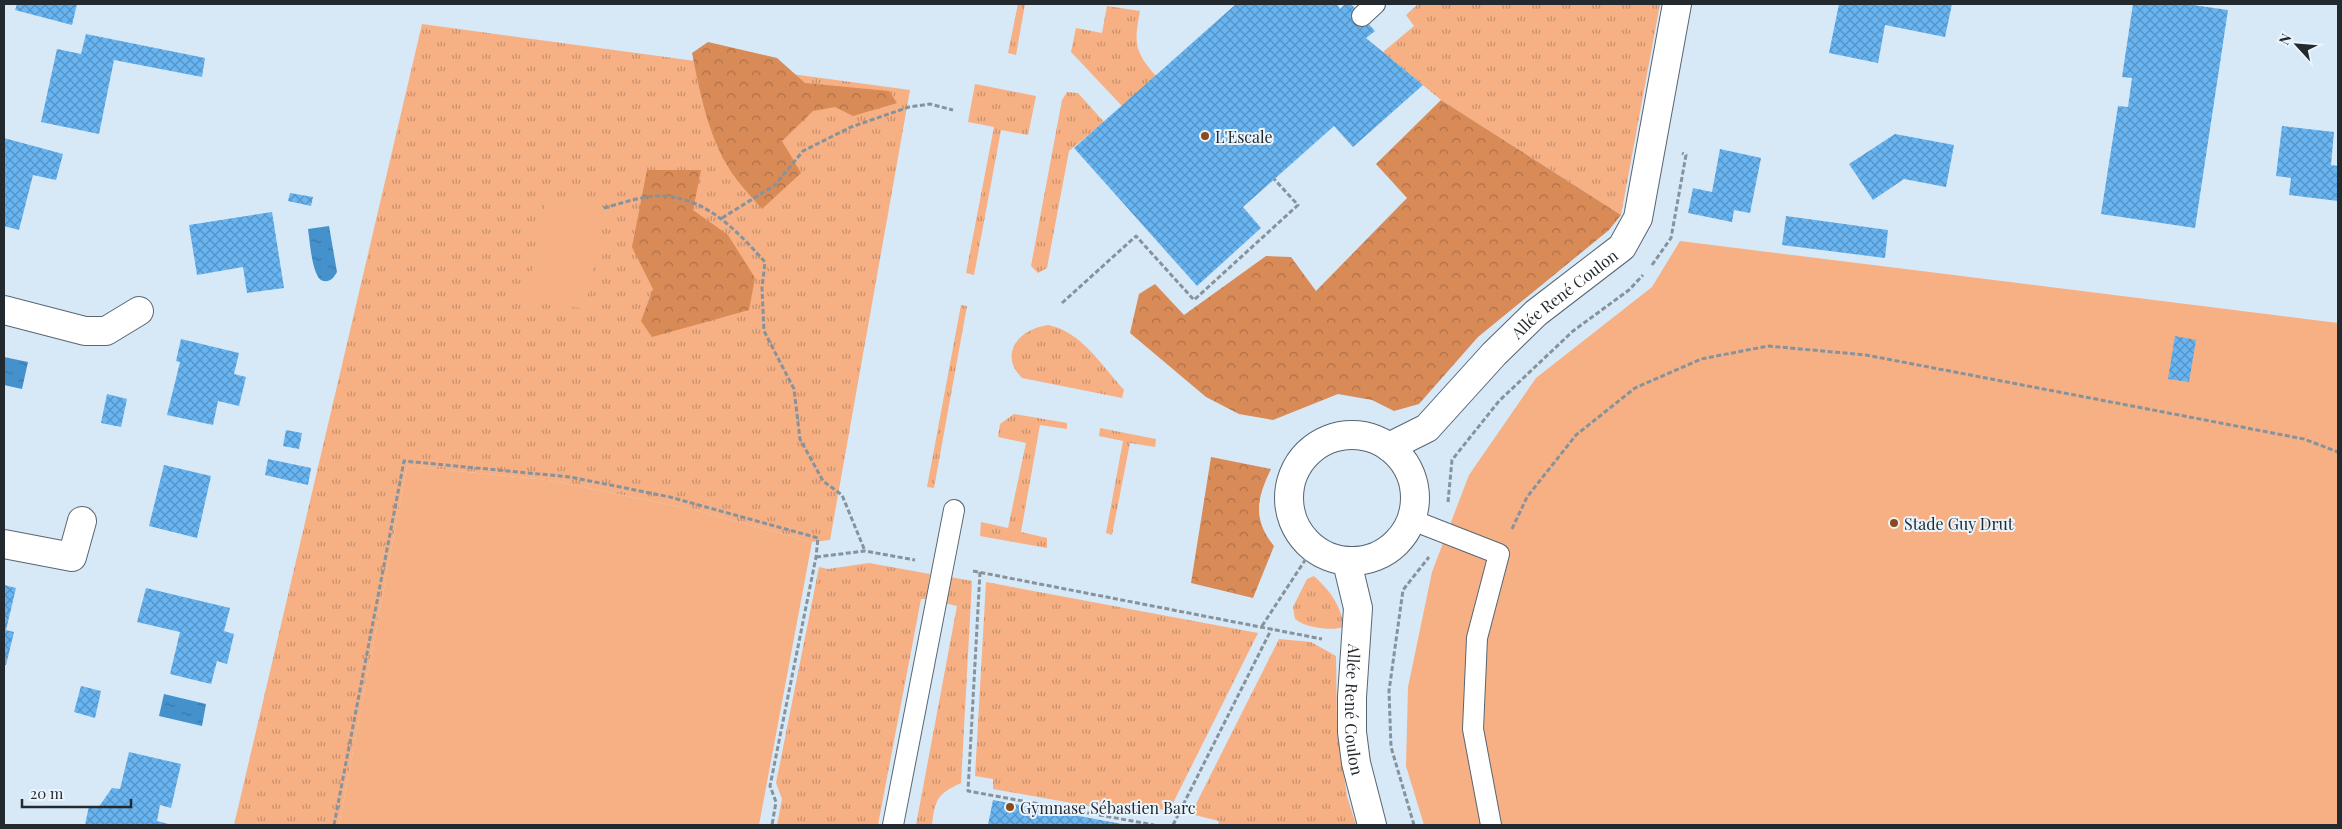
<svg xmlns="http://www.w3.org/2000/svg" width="2342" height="829" viewBox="0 0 2342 829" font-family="'Playfair Display',serif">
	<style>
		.grass { fill: url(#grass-tufts) }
		.forest { fill: url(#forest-crowns) }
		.green { fill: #f6b084 }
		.water { fill: url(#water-ripples) }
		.building { fill: url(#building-cross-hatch) }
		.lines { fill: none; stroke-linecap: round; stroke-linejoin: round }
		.lane-casing { stroke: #586673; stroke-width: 22 }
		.street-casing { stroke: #586673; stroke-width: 30 }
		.path { stroke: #86939d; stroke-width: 3; stroke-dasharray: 5 2.5; stroke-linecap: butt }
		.lane { stroke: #fff; stroke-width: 20 }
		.street { stroke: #fff; stroke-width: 28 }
		.poi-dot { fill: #8c4a18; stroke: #eaf4fd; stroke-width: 2 }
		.labels { text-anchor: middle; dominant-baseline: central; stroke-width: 4; stroke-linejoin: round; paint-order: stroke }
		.poi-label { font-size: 16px; fill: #232a2f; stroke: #eaf4fd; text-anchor: start }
		.street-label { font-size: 16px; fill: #232a2f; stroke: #eaf4fd }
	</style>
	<defs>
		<pattern id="grass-tufts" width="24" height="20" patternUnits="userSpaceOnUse" patternTransform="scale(1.25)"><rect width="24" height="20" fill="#f6b084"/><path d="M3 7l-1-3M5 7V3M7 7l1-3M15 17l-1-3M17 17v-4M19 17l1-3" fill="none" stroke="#c78f6c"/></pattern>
		<pattern id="forest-crowns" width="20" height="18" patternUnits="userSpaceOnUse" patternTransform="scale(1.25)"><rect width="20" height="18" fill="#d88a57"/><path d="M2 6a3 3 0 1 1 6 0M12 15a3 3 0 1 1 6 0" fill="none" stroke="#af7148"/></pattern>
		<pattern id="water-ripples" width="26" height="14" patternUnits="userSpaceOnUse" patternTransform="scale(1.25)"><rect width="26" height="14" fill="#4491cc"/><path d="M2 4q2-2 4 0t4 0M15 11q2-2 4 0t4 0" fill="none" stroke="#3877a6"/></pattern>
		<pattern id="building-cross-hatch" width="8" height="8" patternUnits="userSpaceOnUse" patternTransform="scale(1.25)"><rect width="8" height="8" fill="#68b5f2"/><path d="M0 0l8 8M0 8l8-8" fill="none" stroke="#5593c4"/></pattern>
	</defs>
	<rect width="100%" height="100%" fill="#d7e8f7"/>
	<path class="grass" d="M1018,4H1025L1016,55L1008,53Z
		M1418,4H1660L1621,215L1441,100L1383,52L1414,26L1406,15Z
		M1107,6L1140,11C1134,43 1134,51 1156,76L1122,106L1071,52L1076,28L1102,33Z
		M422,24L910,90L830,540L812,542L691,509L549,480L407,466L339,825H234Z
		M975,84L1036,96L1028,135L1001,130L974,275L966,273L994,127L968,122Z
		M1067,92L1078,93L1104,122L1069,151L1047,268L1038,273L1031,266L1062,100Z
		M961,305L967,306L934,488L927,487Z
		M1048,325C1081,331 1103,367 1124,390L1122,398L1022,378C998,354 1019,329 1048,325Z
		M1014,414L1067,423V429L1040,425L1021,532L1047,538V548L980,536L981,522L1008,528L1026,443L998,437L1000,424Z
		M1100,428L1156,439L1155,447L1130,443L1112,535L1106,533L1123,441L1099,436Z
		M869,563L930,574L926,599H921L878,825H777L782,799L776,783L819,567L828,569Z
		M1314,576C1331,592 1340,604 1344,627C1331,631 1306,628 1295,619L1293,607L1307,579Z
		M950,577L972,581L961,783C937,794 935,800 932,825H916L957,606L944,603Z
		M986,582L1258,633L1169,811L1139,805L1138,815L993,789V779L975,776Z
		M1279,639L1311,642L1336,656L1337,727L1347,796L1356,825H1218L1219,821L1191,814Z"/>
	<path class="forest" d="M708,42L777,58L805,83L889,91L897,103L853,116L835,107L813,111L782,141L801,173L762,209C751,196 739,184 730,170C708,135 700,93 692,53Z
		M1441,100L1621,215L1609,230L1478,337L1419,404L1394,411L1372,400L1338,394L1273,420L1239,414L1206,397L1130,333L1139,294L1155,284L1184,315L1266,256L1291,257L1316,291L1407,198L1376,164Z
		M647,170H701L693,210L728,235L755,278L749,310L652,337L641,321L653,289L632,247Z
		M1211,457L1271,469C1257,498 1252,519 1274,546L1253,598L1191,583Z"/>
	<path class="green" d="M546,199L604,208L585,309L526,298Z
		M1680,241L2338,323V825H1424L1406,766L1408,687L1432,572L1469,475L1536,378L1652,287Z
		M407,466L549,480L691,509L812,542L759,825H339Z"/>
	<path class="water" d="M329,226L337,272C334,277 331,282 324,281C312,280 310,241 308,229Z
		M4,357L28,362L22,389L4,385Z
		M164,694L206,704L202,726L159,716Z"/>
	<path class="building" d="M17,4H77L72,25L15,10Z
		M1236,4H1337L1340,9L1345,4H1351L1375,31L1366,38L1423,85L1353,147L1334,126L1243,207L1261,228L1197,286L1074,148Z
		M1839,4H1952L1945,37L1885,25L1878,63L1829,53Z
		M2133,4H2186L2228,10L2195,228L2101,214L2118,106L2128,107L2132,78L2122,77Z
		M86,34L205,58L202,77L114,60L99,134L41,122L57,49L81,54Z
		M2282,126L2334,132L2331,165L2338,166V201L2289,195L2291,178L2276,176Z
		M1895,134L1954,145L1946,187L1904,179L1873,200L1849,164Z
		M4,138L63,154L56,180L33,175L19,230L4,226Z
		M1720,149L1761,158L1750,213L1734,210L1732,222L1688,213L1693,188L1712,192Z
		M290,193L313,197L311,206L288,201Z
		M272,212L284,288L247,293L243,267L197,275L189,225Z
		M1786,216L1888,230L1885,258L1782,245Z
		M2175,336L2196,340L2189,382L2168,379Z
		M181,339L239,353L234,374L246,377L239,406L218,401L213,425L167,415L180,362L176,361Z
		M107,394L127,399L121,427L101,423Z
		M286,430L302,433L299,449L283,446Z
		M268,459L311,468L308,485L265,475Z
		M164,465L211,476L197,538L149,526Z
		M4,585L16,588L6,630L14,632L6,665H4Z
		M146,588L230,608L224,631L234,634L227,664L217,661L211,684L170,674L180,632L137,622Z
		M81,686L101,691L95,718L74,712Z
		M129,752L181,764L171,808L160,805L157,821L168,824L167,825H85L89,806L98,808L112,788L120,789Z
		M993,800L1122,824V825H988Z"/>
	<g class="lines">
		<g class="lane-casing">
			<path id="lane" d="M1362,16L1375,4
				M1412,520L1499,554L1477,638L1473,729L1491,825
				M893,825L954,510"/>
		</g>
		<g class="street-casing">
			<g id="street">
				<path d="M4,310L85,331H106L139,311"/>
				<circle cx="1352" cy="498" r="63"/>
				<path id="s1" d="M1389,447L1427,428L1494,354L1536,313L1622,247L1638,218L1677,4"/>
				<path d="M4,544L72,557L82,521"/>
				<path id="s2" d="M1347,562L1358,608L1352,697V732L1356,763L1372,825"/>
			</g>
		</g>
		<path class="path" d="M604,208C622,203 645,195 664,196C708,199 738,232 765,262L762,288L764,331L794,389L800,439L823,481L842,495L865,551
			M722,218L775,185L803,151L851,127L909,107L930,104L953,110
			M1652,265L1671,238L1686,155L1682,153
			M1062,303L1136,236L1194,300L1298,205L1274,179
			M1448,502L1452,460L1499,401L1573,331L1629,290L1643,275
			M1512,529L1527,497L1576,435L1635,388L1701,359L1768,346L1866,355L2304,439L2338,452
			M816,557L865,551L915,560
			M973,571L1322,639
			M980,572L968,791L1154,825
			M1262,626L1313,548
			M334,825L404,461L570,477L670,497L818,538L816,557L770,786L776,802L772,825
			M1173,825L1272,628
			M1414,825L1391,747L1389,691L1403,590L1429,557"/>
		<use href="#lane" class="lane"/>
		<use href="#street" class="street"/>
	</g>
	<g class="poi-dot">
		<circle cx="1205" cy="136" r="5"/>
		<circle cx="1894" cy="523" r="5"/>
		<circle cx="1010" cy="807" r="5"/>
	</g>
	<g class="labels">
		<g class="poi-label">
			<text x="1215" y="136">L'Escale</text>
			<text x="1904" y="523">Stade Guy Drut</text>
			<text x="1020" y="807">Gymnase Sébastien Barc</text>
		</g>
		<g class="street-label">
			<text stroke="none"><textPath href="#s1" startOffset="235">Allée René Coulon</textPath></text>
			<text stroke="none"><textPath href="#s2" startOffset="149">Allée René Coulon</textPath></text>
		</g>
	</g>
	<rect width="2342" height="829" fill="none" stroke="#232a2f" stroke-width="10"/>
	<g transform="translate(2297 45) rotate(296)" stroke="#eaf4fd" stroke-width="4" paint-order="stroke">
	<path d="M0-4L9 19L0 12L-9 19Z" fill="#232a2f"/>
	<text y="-8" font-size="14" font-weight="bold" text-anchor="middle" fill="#232a2f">N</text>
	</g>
	<path d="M22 799v8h109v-8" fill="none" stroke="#232a2f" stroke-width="2.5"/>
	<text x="30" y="799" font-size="15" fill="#232a2f" stroke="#eaf4fd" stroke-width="4" paint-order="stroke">20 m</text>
</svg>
